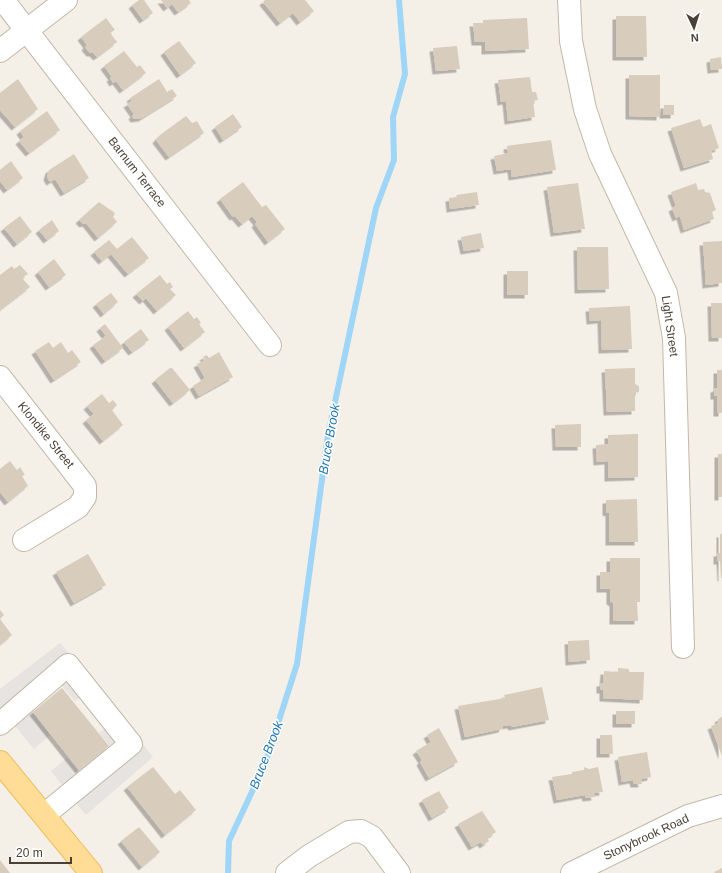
<svg xmlns="http://www.w3.org/2000/svg" width="722" height="873" viewBox="0 0 722 873" font-family="Helvetica,sans-serif">
	<style>
		.parking { fill: #e6e3e0 }
		.lines { fill: none; stroke-linecap: round; stroke-linejoin: round }
		.stream { stroke: #9fd6f7; stroke-width: 6 }
		.building { fill: #d8ccbc; filter: url(#shadow) }
		.minor-casing { stroke: #c1b8a9; stroke-width: 24 }
		.major-casing { stroke: #eebd5c; stroke-width: 24 }
		.minor { stroke: #fff; stroke-width: 22 }
		.major { stroke: #ffdd96; stroke-width: 22 }
		.labels { text-anchor: middle; dominant-baseline: central; stroke-width: 3; stroke-linejoin: round; paint-order: stroke }
		.street-label { font-size: 12px; fill: #494135; stroke: #fff }
		.water-label { font-size: 13px; font-style: italic; fill: #2278ae; stroke: #fff }
	</style>
	<defs>
		<filter id="shadow"><feDropShadow dx="-3.5" dy="3.5" stdDeviation="0" flood-color="#0004"/></filter>
	</defs>
	<rect width="100%" height="100%" fill="#f5f0e7"/>
	<path class="parking" d="M60,643L96,684L75,701L62,686L32,711L50,735L34,749L0,708V689Z
		M121,716L153,757L86,815L51,771L67,758L79,772L110,746L99,733Z"/>
	<g class="lines">
		<path class="stream" d="M228,873L229,841L265,764L297,664L328,435L376,208L394,160L393,117L405,74L399,0"/>
	</g>
	<path class="building" d="M139,0H144L153,13L143,20L132,5Z
		M161,0H189L191,3L178,12L172,4L167,8Z
		M265,0H305L314,11L300,22L293,13L280,23L263,2Z
		M616,16H646L647,57H616Z
		M106,18L115,30L110,33L117,42L97,57L93,53H90L85,47L87,45L81,37Z
		M527,18L529,49L485,51V42H475L473,23H483V20Z
		M179,41L196,63L180,75L164,52Z
		M457,46L460,69L436,71L433,48Z
		M124,51L137,67L140,65L146,73L123,90L116,81L113,83L110,78L112,77L104,66Z
		M721,57L722,69L711,70L710,59Z
		M629,75H660V117L629,116Z
		M530,77L532,92H536L538,100L533,101L535,117L508,121L506,101L501,102L498,80Z
		M18,79L38,109L15,127L0,110V93Z
		M159,79L167,92L172,89L177,96L142,118L134,119L132,116L134,114L127,104L132,101L130,98Z
		M664,105H674V115H663Z
		M47,111L60,130L29,153L19,141L24,137L20,131Z
		M233,114L242,127L223,140L215,127Z
		M186,116L192,123L197,121L204,133L169,157L156,140L160,135Z
		M700,119L703,127L711,124L719,148L711,151L713,159L684,168L671,128Z
		M551,140L556,170L512,177L511,169L497,171L494,156L508,153L507,146Z
		M74,154L89,178L64,193L55,179L50,182L47,177L49,170Z
		M11,161L23,178L7,190L0,181V170Z
		M243,182L262,207L266,205L285,229L268,242L255,224L257,222L252,216L242,224L235,216L233,217L220,199Z
		M578,183L585,229L554,233L547,187Z
		M696,183L698,190L704,189L705,192L710,193L716,210L712,212L714,219L684,230L680,216L676,218L672,208L676,206L671,192Z
		M477,192L479,205L450,209L449,198L457,197L456,195Z
		M99,202L115,213L113,217L117,222L98,238L86,223L83,224L79,220Z
		M20,216L32,232L17,244L4,228Z
		M52,220L59,231L47,240L39,230Z
		M481,233L484,248L464,251L461,237Z
		M132,237L149,258L128,274L111,254L102,261L94,252L109,240L117,249Z
		M722,241V283L706,285L703,242Z
		M577,247H608L609,289L578,290Z
		M54,259L66,275L49,287L38,272Z
		M20,265L28,274L22,278L30,287L0,310V275L12,266L14,269Z
		M507,271H528V295H507Z
		M160,275L167,284L170,282L173,287L170,289L176,295L157,311L146,298L143,301L136,294Z
		M111,293L118,302L104,314L96,304Z
		M711,303H722V338H712Z
		M630,306L632,349L602,350L601,320L590,321L589,308Z
		M188,311L194,319L197,317L201,323L199,324L205,332L184,348L168,327Z
		M105,324L123,348L105,361L93,345L106,336L100,328Z
		M141,329L149,340L132,352L124,342Z
		M49,342L53,348L61,342L68,353L72,350L81,362L54,380L35,351Z
		M219,352L233,377L199,396L193,386L205,378L197,364L205,360L203,357L207,355L209,358Z
		M170,368H172L190,390L173,403L155,380Z
		M635,368V384L639,386V392L635,393V411L607,412L605,369Z
		M717,370H722V413H717V396H714V389L717,388Z
		M102,394L109,403L113,400L117,405L112,410L123,425L103,441L86,420L94,414L87,406Z
		M581,424V447H556L555,425Z
		M638,434V477L608,478V461L597,462L596,445L608,444V435Z
		M718,454H722V497H718Z
		M10,461L17,470L20,467L25,475L22,476L28,486L8,502L0,492V469Z
		M637,499L638,542H609V513L606,512V500Z
		M720,534H722V578H721L720,561H717V553H720Z
		M88,554L106,585L74,603L56,572Z
		M610,558H640V602H637L638,621H613V603L610,601V589H600V572H610Z
		M0,610L4,615L0,619Z
		M0,619L12,635L0,645Z
		M589,640L590,660L569,662L568,641Z
		M618,668L629,669V672H644L643,700L603,698V690H600V683H603L604,671L618,672Z
		M542,687L549,720L512,727L511,725L503,726L502,729L465,737L458,706L505,698L504,695Z
		M62,688L109,746L79,770L33,712Z
		M616,711H635V724H616Z
		M722,717V756L711,726L719,723L718,719Z
		M439,728L458,762L429,778L420,762L422,760L416,751L431,742L427,735Z
		M600,735H612L613,754H600Z
		M647,752L651,777L641,779L642,784H634L633,780L622,782L618,757Z
		M153,767L175,794L180,790L196,810L165,835L127,787Z
		M584,767L589,769L598,767L603,792L594,793L595,797L586,798L585,795L557,800L552,777L572,774V772L584,770Z
		M439,791L449,808L432,818L422,800Z
		M482,811L496,832L487,838L489,841L483,845L481,842L472,847L458,824Z
		M139,827L160,852L142,867L121,841Z
		M0,860L10,873H0Z
		M722,868V873H715L714,872Z"/>
	<g class="lines">
		<g class="minor-casing">
			<path id="minor" d="M3,0L270,345
				M569,0L571,41L585,109L600,154L666,293L674,338L683,647
				M0,51L66,0
				M0,377L85,486V497L78,507L24,540
				M0,724L68,665L131,744L44,815
				M287,873L309,856L349,832L361,831L372,837L399,873
				M572,873L688,816L722,806"/>
		</g>
		<g class="major-casing">
			<path id="major" d="M0,762L91,873"/>
		</g>
		<use href="#minor" class="minor"/>
		<use href="#major" class="major"/>
	</g>
	<g class="labels">
		<g class="street-label">
			<text transform="translate(137 172) rotate(52)">Barnum Terrace</text>
			<text transform="translate(670 326) rotate(82)">Light Street</text>
			<text transform="translate(46 435) rotate(51)">Klondike Street</text>
			<text transform="translate(646 837) rotate(-25)">Stonybrook Road</text>
		</g>
		<g class="water-label">
			<text transform="translate(329 439) rotate(-80)">Bruce Brook</text>
			<text transform="translate(266 755) rotate(-69)">Bruce Brook</text>
		</g>
	</g>
	<g transform="translate(694 28) rotate(176)" stroke="#ffffff" stroke-width="3" paint-order="stroke">
	<path d="M0-3L7 15L0 10L-7 15Z" fill="#494135"/>
	<text y="-6" font-size="11" font-weight="bold" text-anchor="middle" fill="#494135">N</text>
	</g>
	<path d="M10 857v6h61v-6" fill="none" stroke="#494135" stroke-width="2"/>
	<text x="16" y="857" font-size="12" fill="#494135" stroke="#ffffff" stroke-width="3" paint-order="stroke">20 m</text>
</svg>
